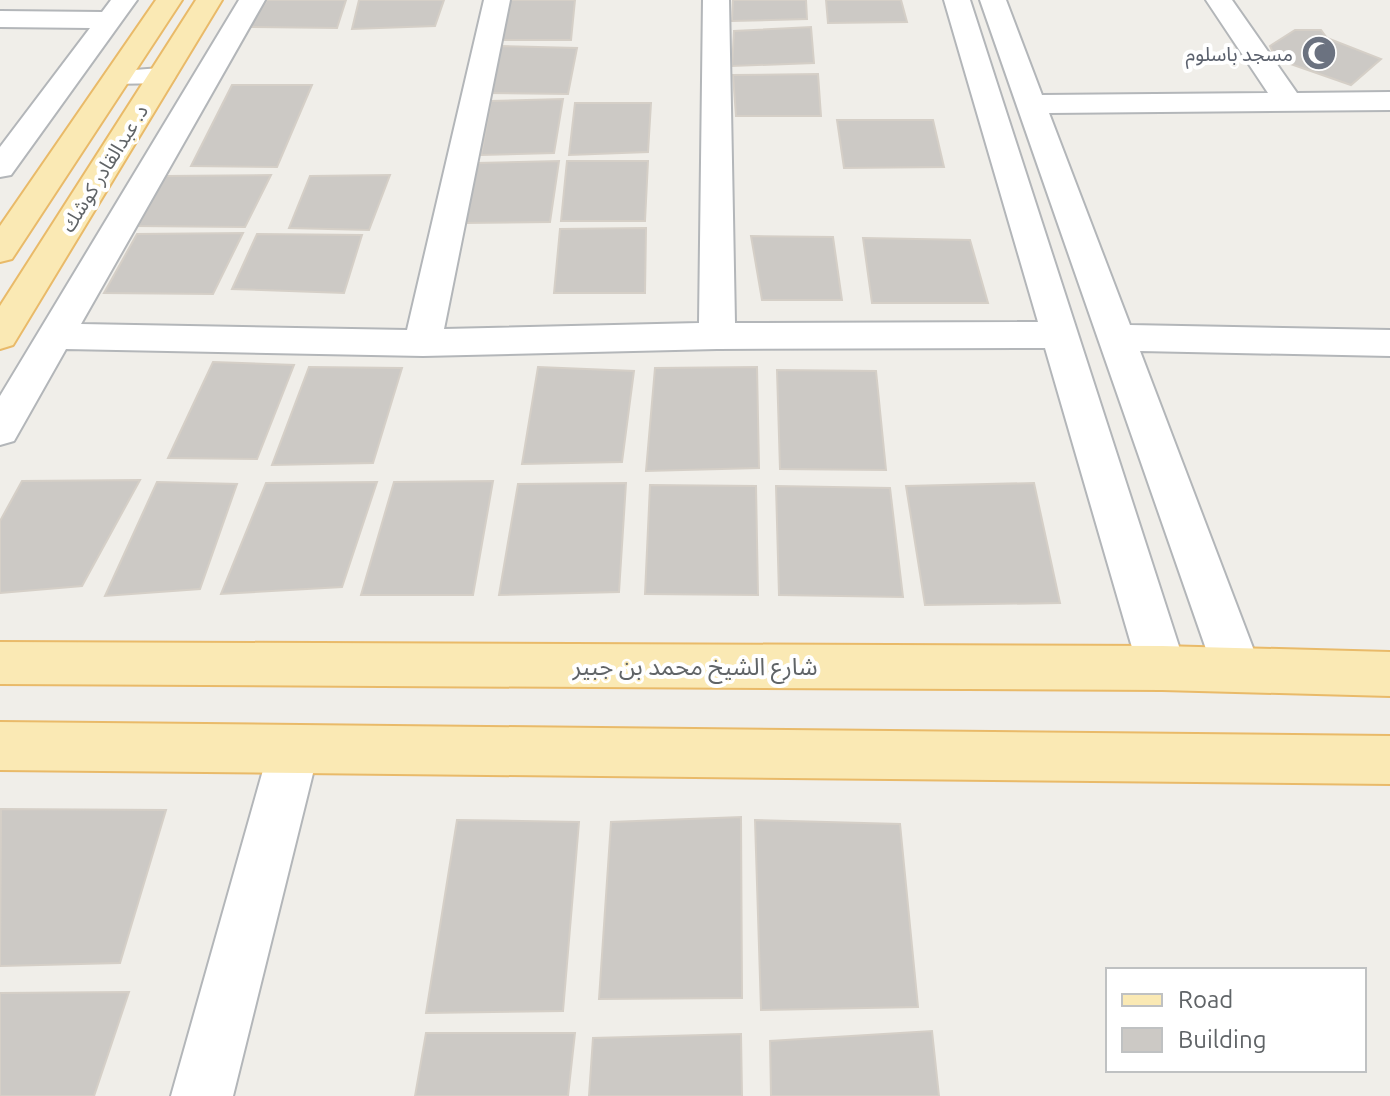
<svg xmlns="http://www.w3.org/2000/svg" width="1390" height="1096" viewBox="0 0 1390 1096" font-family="Ubuntu,'Noto Sans Arabic',sans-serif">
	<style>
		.building { fill: #ccc9c5; stroke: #d5cfc7; stroke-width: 2 }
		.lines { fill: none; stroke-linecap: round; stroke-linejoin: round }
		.minor-casing { stroke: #b3b6b9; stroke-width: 4 }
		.major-casing { stroke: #e9ba69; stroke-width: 4 }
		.minor { fill: #fff; fill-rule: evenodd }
		.major { fill: #fae9b4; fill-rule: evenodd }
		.labels { text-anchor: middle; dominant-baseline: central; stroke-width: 8; stroke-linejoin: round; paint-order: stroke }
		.far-worship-label { font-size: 20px; fill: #5b616d; stroke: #fff; text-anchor: end }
		.far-street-label { font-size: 20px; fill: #606467; stroke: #fff }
		.street-label { font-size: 24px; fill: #606467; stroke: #fff }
	</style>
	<rect width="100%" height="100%" fill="#f0eee9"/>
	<path class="building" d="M267,0H346L337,28L249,27Z
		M359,0H444L435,26L352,29Z
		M509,0H575L571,40H501Z
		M733,0H806L807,19L732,21Z
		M826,0H901L907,22L828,23Z
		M811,27L814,63L732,66L734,31Z
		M1295,30H1321L1327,38L1381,59L1351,85L1276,59L1270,46Z
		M501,46L577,48L568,94L489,93Z
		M818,74L821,116H736L733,75Z
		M232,85H312L277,167L191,166Z
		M563,99L554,153L481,155L491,101Z
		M575,103H651L648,152L569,155Z
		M837,120H933L944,167L844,168Z
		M559,161L550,222L464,223L477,163Z
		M567,161H648L645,221H561Z
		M271,175L245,227L138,226L166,176Z
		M390,175L369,230L289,228L310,176Z
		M646,228L645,293H554L560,229Z
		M243,233L213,294L104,293L137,234Z
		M257,234L362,235L344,293L232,289Z
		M751,236L833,237L842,300H762Z
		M863,238L970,240L988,303H872Z
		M213,362L294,365L257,459L168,458Z
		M309,367L402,368L373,463L272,465Z
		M538,367L634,371L622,462L522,464Z
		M757,367L759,468L646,471L655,368Z
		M777,370L876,371L886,470L780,469Z
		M140,480L82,586L0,593V521L22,481Z
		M493,481L473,595H361L394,482Z
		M157,482L237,484L200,589L105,596Z
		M377,482L342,587L221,594L266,483Z
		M626,483L619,592L499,595L518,484Z
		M1034,483L1060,603L925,605L906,486Z
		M650,485L756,486L758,595L645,594Z
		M776,486L890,488L903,597L779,595Z
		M1,809L166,810L120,963L0,966Z
		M741,817L742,998L599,999L611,822Z
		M457,820L579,822L563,1011L426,1013Z
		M755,820L900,824L918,1007L761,1010Z
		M129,992L94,1096H0V993Z
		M932,1031L939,1096H771L770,1041Z
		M426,1033H575L568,1096H415Z
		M741,1034L742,1096H589L593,1038Z"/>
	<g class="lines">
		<g class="minor-casing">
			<path id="minor" d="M111,0H137L11,175L0,177V147L90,28L0,27V11L102,12Z
				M239,0H265L81,324L407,330L484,0H510L444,329L699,323L703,0H729L735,323L1038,322L944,0H970L1186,668L1179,683L1162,690L1145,683L1138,668L1045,348L717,349L423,356L66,349L14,441L0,445V396Z
				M980,0H1006L1042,95L1268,93L1206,0H1232L1297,93L1390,92V110L1049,113L1130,325L1390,330V356L1140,351L1261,669L1254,684L1237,691L1220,684L1213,669Z
				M161,68L171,71L175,77L171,83L107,84L103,78L107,72Z
				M294,725L312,732L319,749L233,1096H171L269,749L276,732Z"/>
		</g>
		<g class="major-casing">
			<path id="major" d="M156,0H182L12,259L0,262V226Z
				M196,0H222L13,345L0,349V306Z
				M0,642L1162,646L1390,652V696L1162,690L0,684Z
				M0,722L1390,736V784L0,770Z"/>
		</g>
		<use href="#minor" class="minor"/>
		<use href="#major" class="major"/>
	</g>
	<defs>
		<g id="mosque-disc" transform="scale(1.8)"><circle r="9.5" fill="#6b7280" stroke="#fff"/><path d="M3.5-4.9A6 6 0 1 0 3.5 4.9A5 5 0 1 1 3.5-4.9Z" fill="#fff"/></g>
	</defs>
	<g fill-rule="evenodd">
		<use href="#mosque-disc" x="1319" y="53"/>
	</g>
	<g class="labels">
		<g class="far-worship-label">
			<text x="1293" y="53">مسجد باسلوم</text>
		</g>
		<g class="far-street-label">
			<text transform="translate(104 168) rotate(-58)">د. عبدالقادر كوشك</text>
		</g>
		<g class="street-label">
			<text x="695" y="666">شارع الشيخ محمد بن جبير</text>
		</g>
	</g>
	<rect x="1106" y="968" width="260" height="104" fill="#ffffff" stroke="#bfc1c2" stroke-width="2"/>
	<rect x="1122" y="994" width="40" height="12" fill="#fae9b4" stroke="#bfc1c2" stroke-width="2"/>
	<text x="1178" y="1008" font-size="24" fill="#606467">Road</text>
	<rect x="1122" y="1028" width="40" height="24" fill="#ccc9c5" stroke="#bfc1c2" stroke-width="2"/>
	<text x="1178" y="1048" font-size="24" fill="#606467">Building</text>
</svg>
